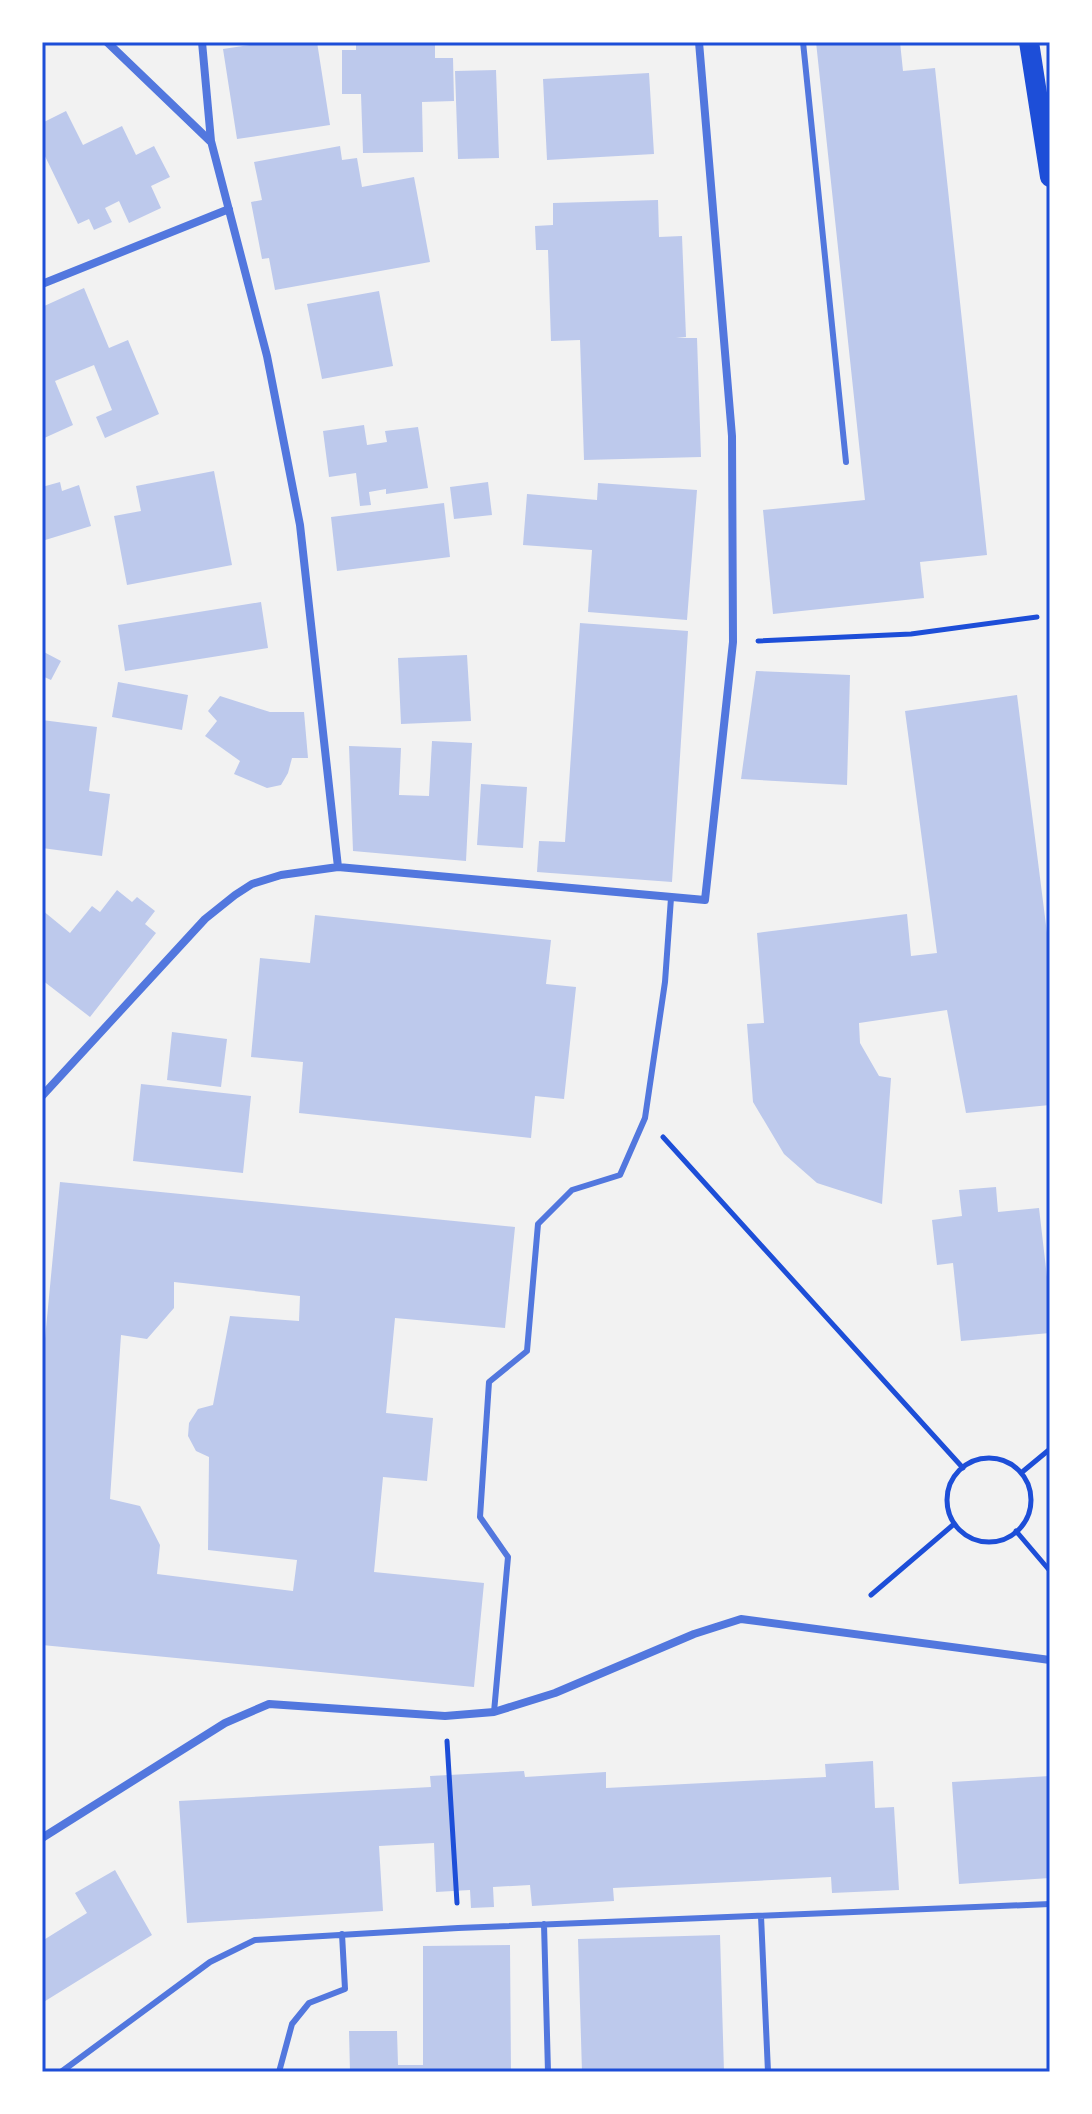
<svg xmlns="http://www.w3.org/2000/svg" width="1092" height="2114" viewBox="0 0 1092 2114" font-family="'Open Sans',sans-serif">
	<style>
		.building { fill: #bdc9ec; fill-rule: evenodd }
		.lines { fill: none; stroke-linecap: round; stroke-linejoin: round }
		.path { stroke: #1d4ed8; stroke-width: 5 }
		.service { stroke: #5277de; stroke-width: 6 }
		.minor { stroke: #5277de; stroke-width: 8 }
		.primary { stroke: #1d4ed8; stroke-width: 20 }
		.neatline { fill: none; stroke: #1d4ed8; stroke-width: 3 }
	</style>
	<rect width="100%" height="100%" fill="#f2f2f2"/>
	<path class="building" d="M270,42H317L330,125L237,139L223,49Z
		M356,42H435V58H453L454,101L422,102L423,152L363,153L361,94H342V50H356Z
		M816,42H900L903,71L935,68L987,555L920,562L924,598L773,614L763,510L865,500Z
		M496,70L499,158L458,159L455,71Z
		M649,73L654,154L547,160L543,79Z
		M66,111L83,145L122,126L136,155L154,146L170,177L151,186L161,208L129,223L119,201L105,208L112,222L94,230L89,219L78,224L42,150V123Z
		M340,146L342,160L357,158L362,187L414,177L430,262L275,290L269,258L262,259L251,202L262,200L254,162Z
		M658,200L659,237L682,236L686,337L676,338H697L701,457L584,460L580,340L551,341L548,250H536L535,226L553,225V203Z
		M84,288L109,348L128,340L159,414L105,438L96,417L112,410L94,365L55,381L73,425L42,439V307Z
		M379,291L393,366L322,379L307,304Z
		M364,425L367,445L387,442L385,431L418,427L428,488L386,494V489L369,492L371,505L360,506L356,473L329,477L323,431Z
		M214,471L232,565L127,585L114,516L141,511L136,486Z
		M60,482L62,491L79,485L91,526L42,541V487Z
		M488,482L492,515L454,519L450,487Z
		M598,483L697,490L687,620L588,612L592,550L523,545L527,494L597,500Z
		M444,503L450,557L337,571L331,517Z
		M261,602L268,648L125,671L118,625Z
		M580,623L688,631L672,882L537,872L539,841L565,842Z
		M42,651L61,661L51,680L42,676Z
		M467,655L471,721L401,724L398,658Z
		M756,671L850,675L847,785L741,779Z
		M118,682L188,695L182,730L112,717Z
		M1017,695L1050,957V1105L966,1113L947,1010L859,1023L860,1043L879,1076L891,1078L882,1204L817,1183L784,1154L753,1102L747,1024L764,1023L757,933L907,914L911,956L937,953L905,711Z
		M220,696L270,712H304L308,758H292L288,773L281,785L267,788L234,774L240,761L205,736L217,721L208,711Z
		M42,720L97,727L89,791L110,794L102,856L42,848Z
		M432,741L472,743L466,861L353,851L349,746L401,748L399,795L429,796Z
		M481,784L527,787L523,848L477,845Z
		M117,890L132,902L137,897L155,911L145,924L156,933L90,1017L42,980V910L70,933L92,906L100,912Z
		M315,915L551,940L546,984L576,987L564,1099L535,1096L531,1138L299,1113L303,1062L251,1057L260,958L310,963Z
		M172,1032L227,1039L221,1087L167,1080Z
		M141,1084L251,1096L243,1173L133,1161Z
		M60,1182L515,1227L505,1328L395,1318L386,1413L433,1418L427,1481L383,1477L374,1572L484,1583L474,1687L42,1645V1370ZM174,1282L300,1296L299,1321L230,1316L213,1405L198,1409L189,1423L188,1436L196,1451L209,1457L208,1550L297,1560L293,1591L157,1574L160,1545L140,1506L110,1499L121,1335L147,1339L174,1308Z
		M996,1187L998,1212L1039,1208L1050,1303V1333L961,1341L953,1263L937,1265L932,1220L962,1216L959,1190Z
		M873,1761L875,1808L894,1807L899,1890L832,1893L831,1877L613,1888L614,1901L532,1906L530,1885L493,1887L494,1907L471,1908L470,1890L436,1892L434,1843L379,1846L383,1911L187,1923L179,1801L431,1787L430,1776L524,1771L525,1777L606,1772V1788L826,1777L825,1764Z
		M1050,1776V1878L959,1884L952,1782Z
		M115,1870L152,1935L42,2003V1941L87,1913L75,1893Z
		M720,1935L724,2072H582L578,1939Z
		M510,1945L511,2072H350L349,2031H397L398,2065H423V1946Z"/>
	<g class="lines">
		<path class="path" d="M758,641L911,634L1037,617
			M663,1137L963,1468
			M947 1500a42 42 0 1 1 84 0a42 42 0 1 1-84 0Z
			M1021,1473L1050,1449
			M1016,1531L1050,1571
			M871,1595L954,1524
			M447,1741L457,1903"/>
		<path class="service" d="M803,42L846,462
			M494,1712L508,1557L480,1517L489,1382L527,1351L538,1224L572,1190L620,1175L645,1118L665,982L671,898
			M761,1916L768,2072
			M544,1924L548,2072
			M61,2072L210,1962L255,1940L458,1928L1050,1904
			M279,2072L292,2024L309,2003L345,1989L342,1934"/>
		<path class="minor" d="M107,42L210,141
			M202,42L211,141L267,356L300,525L338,867
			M42,284L229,209
			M42,1096L205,919L235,895L252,884L281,875L338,867L705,900L733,642L732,436L699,42
			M42,1838L225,1723L269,1704L445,1716L494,1712L555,1693L694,1634L741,1619L1050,1660"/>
		<path class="primary" d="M1029,42L1050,177"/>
	</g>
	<rect width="1092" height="2114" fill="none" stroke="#ffffff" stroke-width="88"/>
	<rect x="44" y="44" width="1004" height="2026" class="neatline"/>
</svg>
